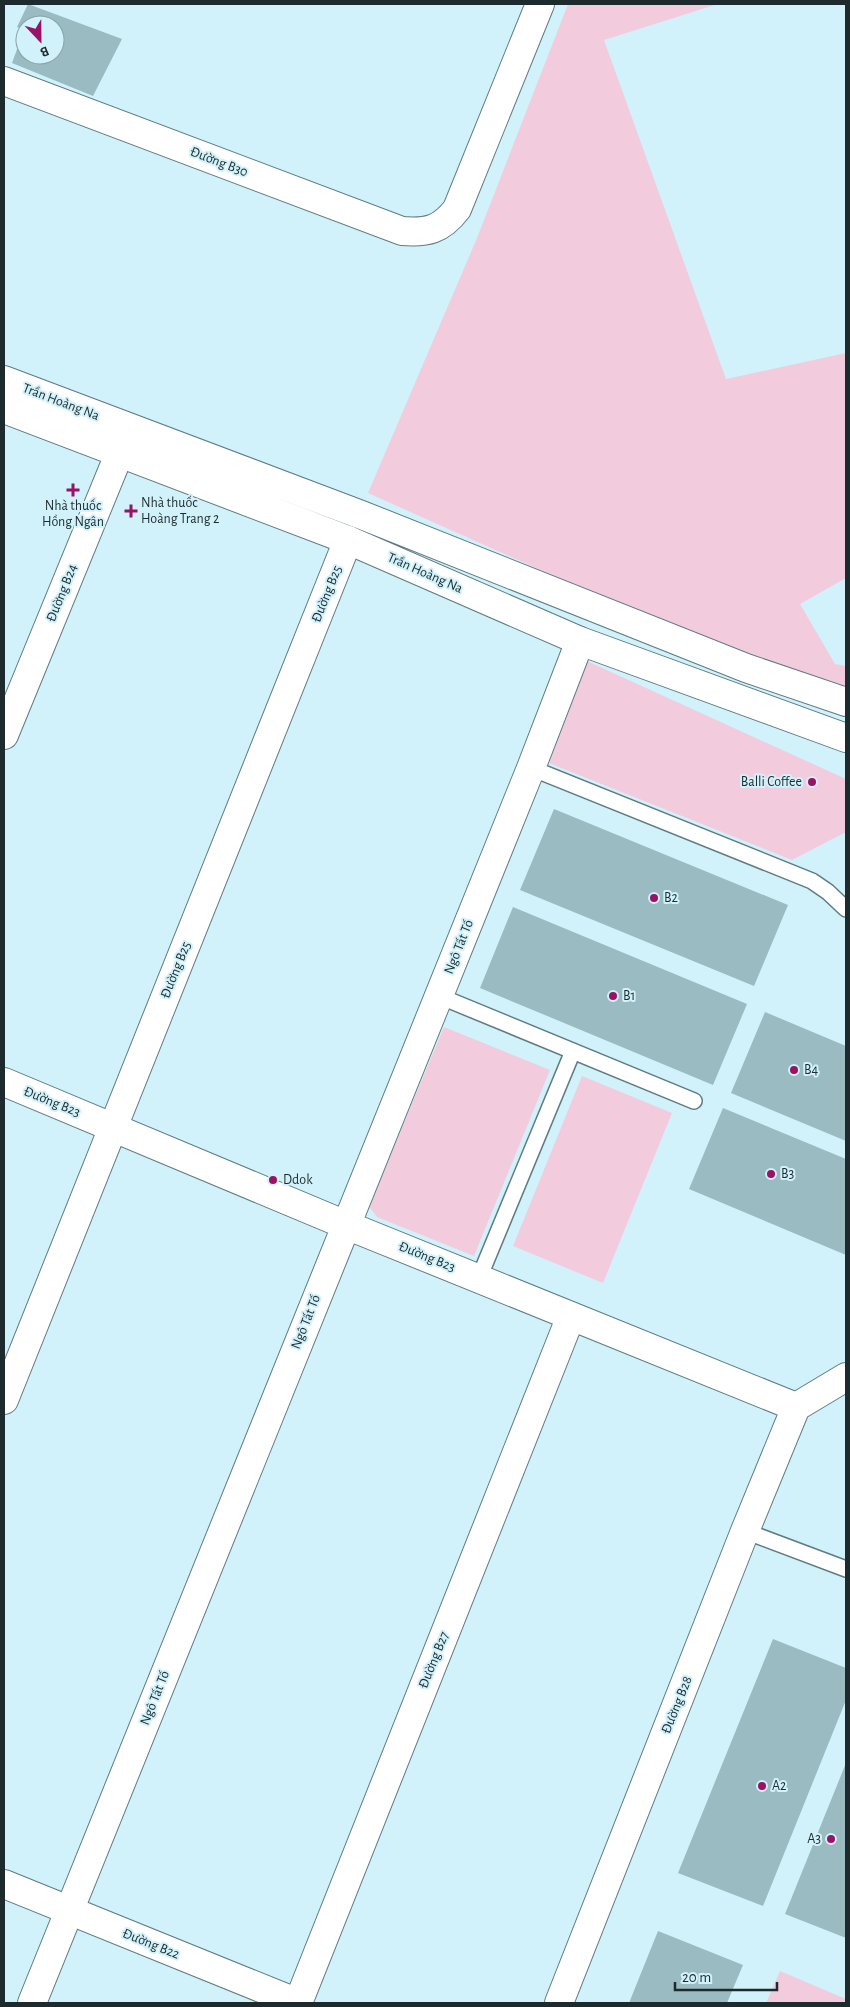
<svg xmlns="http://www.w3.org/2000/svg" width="850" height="2007" viewBox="0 0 850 2007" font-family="'Alegreya Sans',sans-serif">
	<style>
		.green { fill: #f2ccdd }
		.building { fill: #9bbbc2; fill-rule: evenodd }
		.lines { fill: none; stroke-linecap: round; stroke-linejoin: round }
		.service-casing { stroke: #5e7c83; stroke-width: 18 }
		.minor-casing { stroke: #5e7c83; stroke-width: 30 }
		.secondary-casing { stroke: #5e7c83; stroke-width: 30 }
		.service { stroke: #fff; stroke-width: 15 }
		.minor { stroke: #fff; stroke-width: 28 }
		.secondary { stroke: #fff; stroke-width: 28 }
		.poi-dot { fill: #991266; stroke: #d1f2fa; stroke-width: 2 }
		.labels { text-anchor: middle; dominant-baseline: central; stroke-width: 4; stroke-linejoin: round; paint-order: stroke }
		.street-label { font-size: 14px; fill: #1e2b2e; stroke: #d1f2fa }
		.poi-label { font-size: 14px; fill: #1e2b2e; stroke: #d1f2fa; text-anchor: start }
	</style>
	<rect width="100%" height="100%" fill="#d1f2fa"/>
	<path class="green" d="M568,4H718L604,40L726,379L846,353V578L800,604L835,664L846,666V713L717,649L368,493L477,238Z
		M587,661L846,779V832L792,860L549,763Z
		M444,1027L550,1070L474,1256L377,1217L370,1208L371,1202Z
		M582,1076L672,1113L603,1283L513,1246Z
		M780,1971L846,1999V2003H766Z"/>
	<path class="building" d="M28,4L122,39L93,96L12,63L24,30L17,27ZM25,25H55V55H25Z
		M554,809L788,905L754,986L520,890Z
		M513,907L747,1004L713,1085L480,988Z
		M765,1012L846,1046V1141L731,1093Z
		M723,1108L846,1159V1255L689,1189Z
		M773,1639L846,1668V1700L763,1906L678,1873Z
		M846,1763V1938L785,1914Z
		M658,1931L743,1965L727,2003H629Z"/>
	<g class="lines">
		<g class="service-casing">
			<path id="service" d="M531,768L812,881L828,892L846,909
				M439,996L694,1101
				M479,1278L573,1051
				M745,1531L846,1569"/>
		</g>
		<g class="minor-casing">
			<path id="minor" d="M4,81L402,231C427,233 441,230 457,209L540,4
				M4,735L120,452
				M4,1082L346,1225L796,1407L846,1377
				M4,1400L348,540
				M4,1884L298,2003
				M32,2003L531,768L580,641
				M298,2003L571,1316
				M559,2003L745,1531L796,1407"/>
		</g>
		<g class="secondary-casing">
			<path id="secondary" d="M4,380L359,514L746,668L846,702
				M4,409L348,540L580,641L846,738"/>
		</g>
		<use href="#service" class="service"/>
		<use href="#minor" class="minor"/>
		<use href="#secondary" class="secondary"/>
	</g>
	<g class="poi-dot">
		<path d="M70.5 482.5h5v5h5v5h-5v5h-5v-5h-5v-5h5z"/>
		<path d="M128.5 503.5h5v5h5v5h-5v5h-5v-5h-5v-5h5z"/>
		<circle cx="812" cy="782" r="5"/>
		<circle cx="654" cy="898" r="5"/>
		<circle cx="613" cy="996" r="5"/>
		<circle cx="794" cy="1070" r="5"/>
		<circle cx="771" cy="1174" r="5"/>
		<circle cx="273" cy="1180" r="5"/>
		<circle cx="762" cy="1786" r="5"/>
		<circle cx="831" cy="1839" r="5"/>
	</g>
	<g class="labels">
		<g class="street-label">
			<text transform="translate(219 162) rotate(21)">Đường B30</text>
			<text transform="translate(61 402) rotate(21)">Trần Hoàng Na</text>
			<text transform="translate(425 573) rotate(24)">Trần Hoàng Na</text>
			<text transform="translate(62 593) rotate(-68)">Đường B24</text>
			<text transform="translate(327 594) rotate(-68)">Đường B25</text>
			<text transform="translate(459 947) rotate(-68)">Ngô Tất Tố</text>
			<text transform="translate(176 970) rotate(-68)">Đường B25</text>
			<text transform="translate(52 1102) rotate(22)">Đường B23</text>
			<text transform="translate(427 1257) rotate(22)">Đường B23</text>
			<text transform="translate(306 1322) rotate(-68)">Ngô Tất Tố</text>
			<text transform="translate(434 1660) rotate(-68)">Đường B27</text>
			<text transform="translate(155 1698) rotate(-68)">Ngô Tất Tố</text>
			<text transform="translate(677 1705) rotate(-68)">Đường B28</text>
			<text transform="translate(151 1944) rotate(22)">Đường B22</text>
		</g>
		<g class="poi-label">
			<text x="141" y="503">Nhà thuốc<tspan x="141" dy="16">Hoàng Trang 2</tspan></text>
			<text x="73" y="506" text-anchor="middle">Nhà thuốc<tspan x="73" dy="16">Hồng Ngân</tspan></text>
			<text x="802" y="782" text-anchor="end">Balli Coffee</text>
			<text x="664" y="898">B2</text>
			<text x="623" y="996">B1</text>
			<text x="804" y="1070">B4</text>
			<text x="781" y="1174">B3</text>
			<text x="283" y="1180">Ddok</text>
			<text x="772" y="1786">A2</text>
			<text x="821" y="1839" text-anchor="end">A3</text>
		</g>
	</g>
	<rect width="850" height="2007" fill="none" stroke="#1e2b2e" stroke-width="10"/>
	<g transform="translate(40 40) rotate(158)"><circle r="24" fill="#d1f2fa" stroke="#89a2a8"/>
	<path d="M0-4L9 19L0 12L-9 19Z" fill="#991266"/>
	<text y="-8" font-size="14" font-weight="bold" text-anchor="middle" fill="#1e2b2e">B</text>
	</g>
	<path d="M675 1982v8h102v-8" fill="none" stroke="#1e2b2e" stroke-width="2.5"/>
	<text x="682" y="1982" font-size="15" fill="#1e2b2e" stroke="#d1f2fa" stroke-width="4" paint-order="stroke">20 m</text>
</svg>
